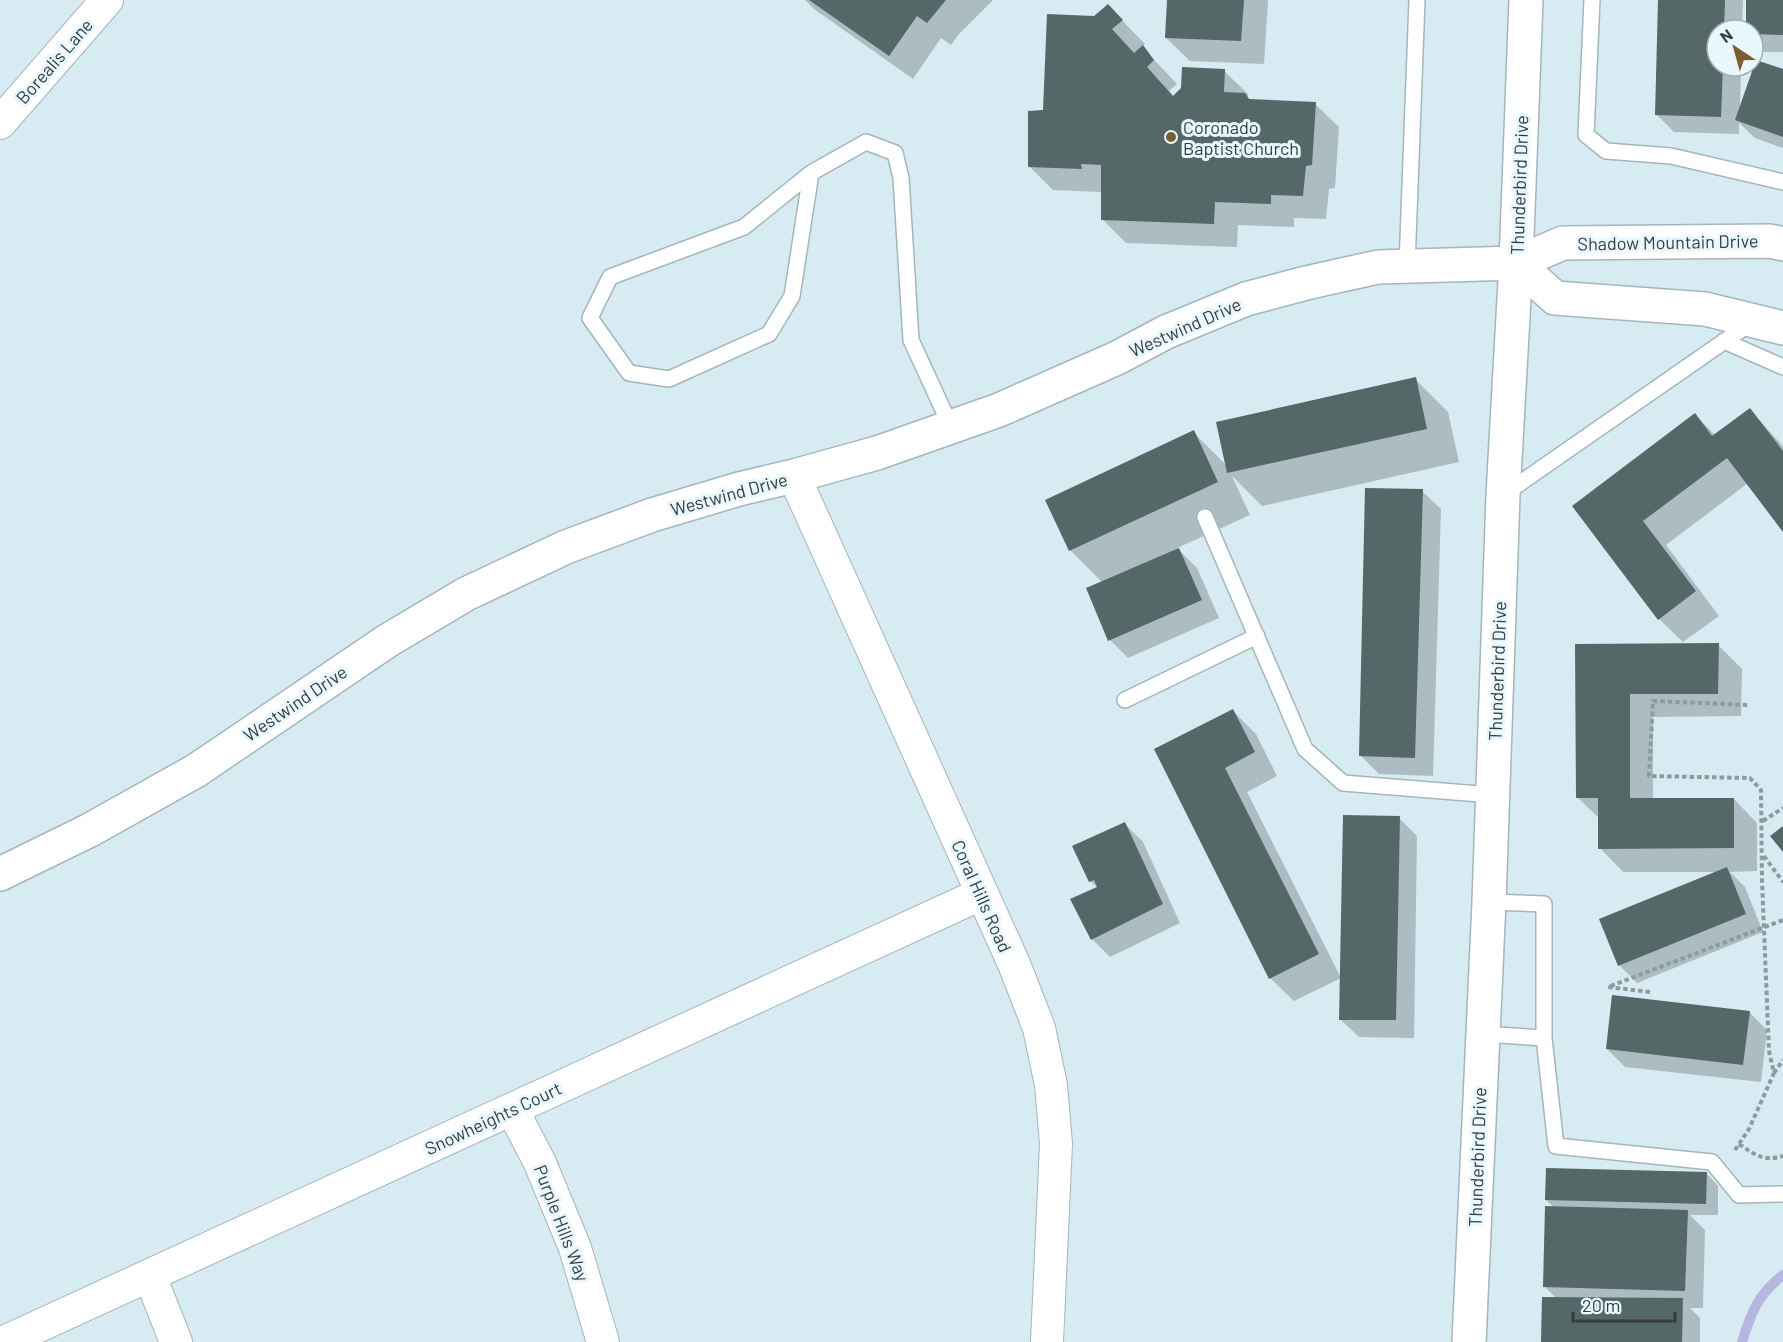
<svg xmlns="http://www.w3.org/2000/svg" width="1783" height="1342" viewBox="0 0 1783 1342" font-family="Barlow,sans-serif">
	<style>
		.shadow { fill: #0003 }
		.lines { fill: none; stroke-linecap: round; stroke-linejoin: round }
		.stream { stroke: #b5b7e1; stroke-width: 10 }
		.building { fill: #546867 }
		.lane-casing { stroke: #a3b6bd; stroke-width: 18 }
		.street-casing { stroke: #a3b6bd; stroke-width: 34 }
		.secondary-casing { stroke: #a3b6bd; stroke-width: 36 }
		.path { stroke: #8d9ba1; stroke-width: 4; stroke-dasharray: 4.5 3; stroke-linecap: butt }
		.lane { stroke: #fff; stroke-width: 15 }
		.street { stroke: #fff; stroke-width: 32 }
		.secondary { stroke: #fff; stroke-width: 33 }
		.poi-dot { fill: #7c5e32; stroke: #e8f8fe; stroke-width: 2 }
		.labels { text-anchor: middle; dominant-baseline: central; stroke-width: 6; stroke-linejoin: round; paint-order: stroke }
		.street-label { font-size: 18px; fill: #363d41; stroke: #e8f8fe }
		.poi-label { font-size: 18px; fill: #363d41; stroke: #e8f8fe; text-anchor: start }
	</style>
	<rect width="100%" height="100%" fill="#d7ebf3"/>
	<path class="shadow" d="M805,0H993L958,35L951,45L941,38L913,79L814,9Z
		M1168,0H1268L1264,64L1190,61L1166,38Z
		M1660,0H1743L1742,30H1717V66H1741L1740,109L1783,71V148L1755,138L1739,123V134L1674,132L1656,114Z
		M1748,0H1783V52H1765L1753,40V30H1747Z
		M1108,6L1145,44L1142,47L1177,84L1169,91L1174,97L1224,71L1248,94V98L1251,101L1315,104L1339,127L1335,188L1329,189L1326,219L1294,218V227L1238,225L1237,247L1126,243L1102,219V192L1053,190L1029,166L1045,111L1095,17Z
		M1415,379L1448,412L1459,462L1262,506L1232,476L1250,515L1177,548L1197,568L1219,618L1128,658L1110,640L1103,583L1070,550L1193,432L1227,466Z
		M1750,410L1783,446V529L1748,483L1666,545L1719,616L1683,642L1659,619L1575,506L1695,415L1715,435Z
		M1422,491L1441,509L1433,776L1379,774L1361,756Z
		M1718,645L1742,669L1741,716L1653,717V800L1734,799L1757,823V871L1730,872L1745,887L1763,932L1637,983L1619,965L1719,872H1623L1600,848V819L1577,797V646Z
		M1233,711L1256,734L1277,776L1247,792L1341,978L1294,1001L1270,978L1156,750Z
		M1399,818L1417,836L1414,1038L1359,1037L1340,1019Z
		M1125,824L1143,842L1180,923L1110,957L1092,939L1098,888L1090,881Z
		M1749,1012L1767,1030L1761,1082L1625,1067L1607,1049Z
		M1706,1173L1718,1186V1215H1690L1705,1230L1703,1308H1690L1700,1318V1342H1542L1556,1298L1544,1286L1555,1208L1546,1200Z"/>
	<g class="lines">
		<path class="stream" d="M1742,1342C1751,1313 1758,1294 1783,1275"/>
	</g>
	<path class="building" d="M809,0H946L927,23L917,16L889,56Z
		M1167,0H1244L1241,41L1165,38Z
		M1658,0H1725L1724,30H1717V66H1723L1721,117L1655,115Z
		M1746,0H1783V35L1753,34V30H1746Z
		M1108,4L1123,20L1112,29L1134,53L1143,45L1154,60L1147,67L1173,96L1181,88L1182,67L1225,69L1224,92L1245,93L1249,99L1316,102L1312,165L1306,166L1303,196L1271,195V204L1215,202L1214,224L1101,220V165L1081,164L1082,169L1028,167V111L1043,110L1047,14L1094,16Z
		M1756,60L1783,69V137L1735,120Z
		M1416,377L1427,429L1227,473L1216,422Z
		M1750,408L1783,451V532L1727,458L1643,521L1696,591L1658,620L1572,506L1695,413L1712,436Z
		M1194,430L1218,482L1069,551L1045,500Z
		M1365,488L1423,489L1415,758L1359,756Z
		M1179,548L1202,600L1108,641L1086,588Z
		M1719,643L1718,694H1630V798H1734V848L1598,849V798H1576L1575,644Z
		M1233,709L1255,752L1225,768L1319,954L1269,979L1154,749Z
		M1343,815L1400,816L1396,1020H1339Z
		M1125,822L1163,904L1091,940L1070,899L1097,887L1094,880L1089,882L1072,846Z
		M1783,826V852L1770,836Z
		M1727,867L1746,914L1618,966L1599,919Z
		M1612,995L1750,1011L1743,1065L1606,1049Z
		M1546,1168L1707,1172L1706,1204L1545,1200Z
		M1545,1206L1688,1210L1685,1291L1543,1287Z
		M1542,1297L1683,1298L1682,1342H1541Z"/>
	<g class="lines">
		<g class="lane-casing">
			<path id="lane" d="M1592,0L1586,135L1606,151L1671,156L1783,182
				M811,173L792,296L769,334L669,379L629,373L590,318L610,277L744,227L811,173L866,142L895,153L901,178L911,340L951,427
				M1407,266L1417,0
				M1724,341L1783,367
				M1503,495L1752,322
				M1205,517L1305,749L1343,783L1492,795
				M1125,700L1257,636
				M1489,902L1544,904V1038L1556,1146L1712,1162L1739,1195L1783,1194
				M1483,1034L1544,1038"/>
		</g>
		<g class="street-casing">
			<path id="street" d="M0,123L107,0
				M794,476L1014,964L1039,1028L1051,1085L1056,1144L1047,1342
				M512,1109L540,1163L575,1248L603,1342
				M150,1276L176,1342
				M4,1342L981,894"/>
		</g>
		<g class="secondary-casing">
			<path id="secondary" d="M1516,263L1555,298L1705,309L1783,328
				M0,874L90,830L197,770L387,641L466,594L566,547L652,515L739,489L794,476L877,453L999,410L1117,358L1166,332L1246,299L1306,283L1378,267L1516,263L1563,243L1770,241L1783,244
				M1469,1342L1489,902L1503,495L1516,263L1526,0"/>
		</g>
		<path class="path" d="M1763,821L1783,808
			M1764,856L1783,882
			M1650,992L1608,987L1783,920
			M1774,1073L1783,1060
			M1739,1144C1755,1155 1764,1162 1783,1156
			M1735,1150L1749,1129L1774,1073L1769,1051L1762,881L1761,790L1750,778L1649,776L1653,701L1749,705"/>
		<use href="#lane" class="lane"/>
		<use href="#street" class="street"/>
		<use href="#secondary" class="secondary"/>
	</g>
	<circle class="poi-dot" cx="1171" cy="137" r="6"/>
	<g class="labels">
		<g class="street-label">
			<text transform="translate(54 61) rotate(-49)">Borealis Lane</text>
			<text transform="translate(1519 185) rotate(-88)">Thunderbird Drive</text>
			<text transform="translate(1668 242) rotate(-1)">Shadow Mountain Drive</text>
			<text transform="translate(1185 327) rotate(-24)">Westwind Drive</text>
			<text transform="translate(729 494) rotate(-15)">Westwind Drive</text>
			<text transform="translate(1497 671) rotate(-88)">Thunderbird Drive</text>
			<text transform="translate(295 703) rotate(-34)">Westwind Drive</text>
			<text transform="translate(982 896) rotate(66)">Coral Hills Road</text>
			<text transform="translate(493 1118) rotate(-25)">Snowheights Court</text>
			<text transform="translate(1477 1157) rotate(-88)">Thunderbird Drive</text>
			<text transform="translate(562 1223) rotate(69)">Purple Hills Way</text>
		</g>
		<g class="poi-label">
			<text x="1183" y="127">Coronado<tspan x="1183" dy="21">Baptist Church</tspan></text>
		</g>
	</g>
	<g transform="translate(1735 48) rotate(324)"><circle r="28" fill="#e8f8fe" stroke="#a1adb2" stroke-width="1.5"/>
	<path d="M0-4.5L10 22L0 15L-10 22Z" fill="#7c5e32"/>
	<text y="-9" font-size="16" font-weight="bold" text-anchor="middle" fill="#363d41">N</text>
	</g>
	<path d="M1573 1312v9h102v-9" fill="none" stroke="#363d41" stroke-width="3"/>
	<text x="1582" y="1312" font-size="18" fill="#363d41" stroke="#e8f8fe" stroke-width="4.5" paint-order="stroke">20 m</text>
</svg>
